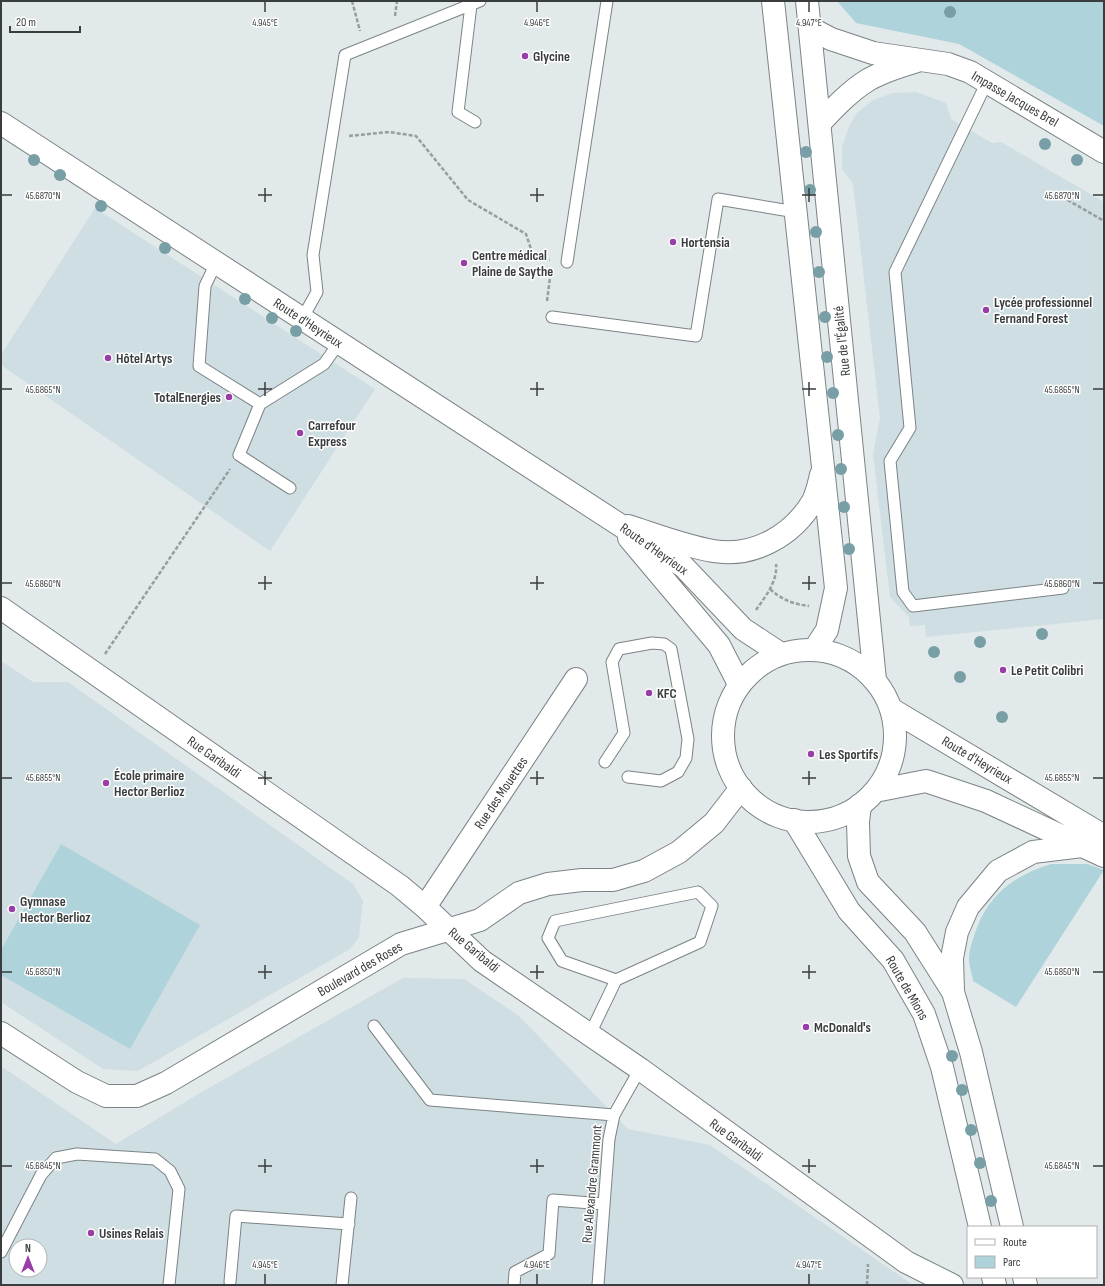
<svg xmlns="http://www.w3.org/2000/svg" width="1105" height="1286" viewBox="0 0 1105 1286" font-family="'Sofia Sans Condensed',sans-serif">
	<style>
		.built { fill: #cedee2; fill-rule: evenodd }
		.green { fill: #afd3db }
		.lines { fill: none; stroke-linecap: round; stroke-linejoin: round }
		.service-casing { stroke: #7c8385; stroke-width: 13 }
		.minor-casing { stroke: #7c8385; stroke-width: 24 }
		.tertiary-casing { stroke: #7c8385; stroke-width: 24 }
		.secondary-casing { stroke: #7c8385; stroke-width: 24 }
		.primary-casing { stroke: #7c8385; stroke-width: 24 }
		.path { stroke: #989e9f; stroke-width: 2.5; stroke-dasharray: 4 2; stroke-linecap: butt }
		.service { stroke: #fff; stroke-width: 11 }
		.minor { stroke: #fff; stroke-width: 22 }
		.tertiary { stroke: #fff; stroke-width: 22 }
		.secondary { stroke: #fff; stroke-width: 22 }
		.primary { stroke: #fff; stroke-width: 22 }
		.tree { fill: #789ea6 }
		.ticks { fill: none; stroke: #3a3d3e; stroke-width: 1.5 }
		.poi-dot { fill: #993da7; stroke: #fff; stroke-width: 1.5 }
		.labels { text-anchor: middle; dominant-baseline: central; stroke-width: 3; stroke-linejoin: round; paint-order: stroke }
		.poi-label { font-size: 14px; font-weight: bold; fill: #3a3d3e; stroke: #fff; text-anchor: start }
		.street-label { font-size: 14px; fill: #3a3d3e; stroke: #fff }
		.ticks-label { font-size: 10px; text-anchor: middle; fill: #3a3d3e; stroke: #fff; stroke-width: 3; stroke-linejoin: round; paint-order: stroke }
	</style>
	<rect width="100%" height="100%" fill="#e2e9eb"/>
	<path class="built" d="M916,92L946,103L951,119L992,143L1001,142L1104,202V619L926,637L925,625L910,626L909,617L890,597L873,454L880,418L853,184L842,169V147L850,124L857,113L873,100L893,93Z
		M95,208L375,389L270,551L1,365V355Z
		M1,661L33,682H68L353,884L363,901L359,937L350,949L138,1071L103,1069L1,1002Z
		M403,978L464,979L519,1016L628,1129L710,1145L913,1285H1V1066L116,1144L200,1093ZM16,1246H40V1270H16Z"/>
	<path class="green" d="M837,1H1104V126L959,44L856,23Z
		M61,844L200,925L130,1049L1,975V950Z
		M1051,864H1087L1104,870L1016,1007L973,981C972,974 969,966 969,959C969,950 973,939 976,930C989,894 1015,875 1051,864Z"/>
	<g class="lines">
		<g class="service-casing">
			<path id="service" d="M471,5L458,112L475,122
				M987,82L895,272L910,428L890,461L903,592L913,606L1063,588
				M567,262L607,1
				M216,263L205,286L199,366L260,404L324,364L339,343
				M552,317L696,336L718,199L796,212
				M302,319L317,292L313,255L345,55L480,1
				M260,404L239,455L290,488
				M605,762L624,733L612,662L619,649L652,643L664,644L671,649L688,739L686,758L678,772L661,781L628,777
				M374,1026L430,1100L614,1115
				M590,1034L616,980L700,942L712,906L698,892L555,921L548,938L562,961L616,980
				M1,1252L41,1175L56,1158L77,1154L155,1159L170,1171L179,1189L169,1285
				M230,1282L236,1216L349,1224
				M342,1285L351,1198
				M514,1285L515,1272L549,1254L553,1200L604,1204
				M598,1285L609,1139L614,1115L640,1069"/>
		</g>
		<g class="minor-casing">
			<path id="minor" d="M810,28L831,39L873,53L948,64L970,72L1104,152
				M820,123C834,108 850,91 868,80C883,71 901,66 917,61
				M1,608L400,886L425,907L482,961L640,1069L906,1262L952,1285
				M425,907L576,679
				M1,1033L77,1082L106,1096H137L166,1083L401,944L480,920L519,893L548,884L582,880H613L644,871L679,852L714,823L741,788"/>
		</g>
		<g class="tertiary-casing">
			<path id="tertiary" d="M773,1L836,588L827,630L814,650
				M807,1L875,680
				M628,526C656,535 684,546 713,551C754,558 793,535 813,501C817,493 819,483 821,475"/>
		</g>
		<g class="secondary-casing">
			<path id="secondary" d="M860,805L858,822L859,856L868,882L915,932L953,992L971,1052L1012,1227
				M794,820L849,911L893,960L924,1014L942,1067L980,1227
				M953,991L952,958L957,932L968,907L998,871L1033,852L1082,846
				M993,1277L995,1285
				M1024,1277L1026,1285"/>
		</g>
		<g class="primary-casing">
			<path id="primary" d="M1,123L683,566L743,629L781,654
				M629,538L719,645L739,684
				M723 736a86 86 0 1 1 172 0a86 86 0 1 1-172 0Z
				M891,709L1104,836
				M875,791L926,781L986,801L1104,856"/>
		</g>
		<path class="path" d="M352,1L360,31
			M395,16L397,1
			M349,136L389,132L416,136L468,200L526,234L534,258L550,260
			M1057,194L1104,221
			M547,301L551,270
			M770,589C782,600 793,604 809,606
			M756,610C765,597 778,581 776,564
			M105,654L230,469
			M867,1285L868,1264"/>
		<use href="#service" class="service"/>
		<use href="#minor" class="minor"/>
		<use href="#tertiary" class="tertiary"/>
		<use href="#secondary" class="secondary"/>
		<use href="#primary" class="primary"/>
	</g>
	<g class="tree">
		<circle cx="950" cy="12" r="6"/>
		<circle cx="1045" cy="144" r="6"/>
		<circle cx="806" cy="152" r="6"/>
		<circle cx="34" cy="160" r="6"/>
		<circle cx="1077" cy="160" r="6"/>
		<circle cx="60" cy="175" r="6"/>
		<circle cx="810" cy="190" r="6"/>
		<circle cx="101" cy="206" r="6"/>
		<circle cx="816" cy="232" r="6"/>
		<circle cx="165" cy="248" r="6"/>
		<circle cx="819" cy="272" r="6"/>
		<circle cx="245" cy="299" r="6"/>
		<circle cx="825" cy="317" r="6"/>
		<circle cx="272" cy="318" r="6"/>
		<circle cx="296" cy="331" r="6"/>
		<circle cx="827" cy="357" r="6"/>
		<circle cx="833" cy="393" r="6"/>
		<circle cx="838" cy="435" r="6"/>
		<circle cx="841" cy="469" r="6"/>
		<circle cx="844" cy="507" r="6"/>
		<circle cx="849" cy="549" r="6"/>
		<circle cx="1042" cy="634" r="6"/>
		<circle cx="980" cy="642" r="6"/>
		<circle cx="934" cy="652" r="6"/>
		<circle cx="960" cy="677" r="6"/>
		<circle cx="1002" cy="717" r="6"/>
		<circle cx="952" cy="1056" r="6"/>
		<circle cx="962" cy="1090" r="6"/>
		<circle cx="971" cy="1130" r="6"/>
		<circle cx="980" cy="1163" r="6"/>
		<circle cx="991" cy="1201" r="6"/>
	</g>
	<path class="ticks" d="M265,2V12M537,2V12M809,2V12M265,188V202M537,188V202M809,188V202M2,195H12M258,195H272M530,195H544M802,195H816M1093,195H1103M265,382V396M537,382V396M809,382V396M2,389H12M258,389H272M530,389H544M802,389H816M1093,389H1103M265,576V590M537,576V590M809,576V590M2,583H12M258,583H272M530,583H544M802,583H816M1093,583H1103M265,771V785M537,771V785M809,771V785M2,778H12M258,778H272M530,778H544M802,778H816M1093,778H1103M265,965V979M537,965V979M809,965V979M2,972H12M258,972H272M530,972H544M802,972H816M1093,972H1103M265,1159V1173M537,1159V1173M809,1159V1173M2,1166H12M258,1166H272M530,1166H544M802,1166H816M1093,1166H1103M265,1274V1284M537,1274V1284M809,1274V1284"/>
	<g class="poi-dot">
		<circle cx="525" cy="56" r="4"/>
		<circle cx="673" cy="242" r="4"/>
		<circle cx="464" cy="263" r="4"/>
		<circle cx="986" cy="310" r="4"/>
		<circle cx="108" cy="358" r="4"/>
		<circle cx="229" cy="397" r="4"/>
		<circle cx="300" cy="433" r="4"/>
		<circle cx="1003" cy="670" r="4"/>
		<circle cx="649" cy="693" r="4"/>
		<circle cx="811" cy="754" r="4"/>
		<circle cx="106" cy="783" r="4"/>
		<circle cx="12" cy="909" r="4"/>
		<circle cx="806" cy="1027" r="4"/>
		<circle cx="91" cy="1233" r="4"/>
	</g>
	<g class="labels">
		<g class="poi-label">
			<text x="533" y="56">Glycine</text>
			<text x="681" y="242">Hortensia</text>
			<text x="472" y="255">Centre médical<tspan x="472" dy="16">Plaine de Saythe</tspan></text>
			<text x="994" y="302">Lycée professionnel<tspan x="994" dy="16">Fernand Forest</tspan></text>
			<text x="116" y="358">Hôtel Artys</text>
			<text x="221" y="397" text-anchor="end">TotalEnergies</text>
			<text x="308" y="425">Carrefour<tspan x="308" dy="16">Express</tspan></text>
			<text x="1011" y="670">Le Petit Colibri</text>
			<text x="657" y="693">KFC</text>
			<text x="819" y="754">Les Sportifs</text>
			<text x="114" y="775">École primaire<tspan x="114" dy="16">Hector Berlioz</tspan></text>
			<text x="20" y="901">Gymnase<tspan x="20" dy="16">Hector Berlioz</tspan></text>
			<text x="814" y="1027">McDonald's</text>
			<text x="99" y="1233">Usines Relais</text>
		</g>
		<g class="street-label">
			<text transform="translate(1015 99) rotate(30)">Impasse Jacques Brel</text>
			<text transform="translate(308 323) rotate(33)">Route d'Heyrieux</text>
			<text transform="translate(842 341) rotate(-96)">Rue de l'Égalité</text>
			<text transform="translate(654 549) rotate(35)">Route d'Heyrieux</text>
			<text transform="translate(214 757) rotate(35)">Rue Garibaldi</text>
			<text transform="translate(977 760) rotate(31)">Route d'Heyrieux</text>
			<text transform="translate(501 793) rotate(-56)">Rue des Mouettes</text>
			<text transform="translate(474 950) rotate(40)">Rue Garibaldi</text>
			<text transform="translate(360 969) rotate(-30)">Boulevard des Roses</text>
			<text transform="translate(907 988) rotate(60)">Route de Mions</text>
			<text transform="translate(736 1140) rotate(36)">Rue Garibaldi</text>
			<text transform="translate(592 1184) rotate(-85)">Rue Alexandre Grammont</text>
		</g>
	</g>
	<g class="ticks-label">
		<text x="265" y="26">4.945°E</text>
		<text x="537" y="26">4.946°E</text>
		<text x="809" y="26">4.947°E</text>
		<text x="43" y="199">45.6870°N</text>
		<text x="1062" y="199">45.6870°N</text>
		<text x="43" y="393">45.6865°N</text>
		<text x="1062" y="393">45.6865°N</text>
		<text x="43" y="587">45.6860°N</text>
		<text x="1062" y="587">45.6860°N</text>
		<text x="43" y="781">45.6855°N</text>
		<text x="1062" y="781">45.6855°N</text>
		<text x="43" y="975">45.6850°N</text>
		<text x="1062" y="975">45.6850°N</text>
		<text x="43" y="1169">45.6845°N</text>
		<text x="1062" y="1169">45.6845°N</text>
		<text x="265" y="1268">4.945°E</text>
		<text x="537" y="1268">4.946°E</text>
		<text x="809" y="1268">4.947°E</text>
	</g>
	<rect width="1105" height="1286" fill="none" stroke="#3a3d3e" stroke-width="4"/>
	<rect x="967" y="1226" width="130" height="52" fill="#ffffff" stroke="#b0b1b2"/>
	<rect x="975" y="1239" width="20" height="6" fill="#ffffff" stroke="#b0b1b2"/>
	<text x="1003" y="1246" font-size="12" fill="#3a3d3e">Route</text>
	<rect x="975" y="1256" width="20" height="12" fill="#afd3db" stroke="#b0b1b2"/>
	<text x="1003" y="1266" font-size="12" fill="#3a3d3e">Parc</text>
	<g transform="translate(28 1258)"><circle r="19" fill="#ffffff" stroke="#b0b1b2"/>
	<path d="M0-3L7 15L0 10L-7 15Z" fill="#993da7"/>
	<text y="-6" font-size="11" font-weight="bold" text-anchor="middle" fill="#3a3d3e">N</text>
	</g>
	<path d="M10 26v6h70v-6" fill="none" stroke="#3a3d3e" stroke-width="2"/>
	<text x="16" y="26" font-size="12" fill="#3a3d3e" stroke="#ffffff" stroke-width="3" paint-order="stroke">20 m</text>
</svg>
